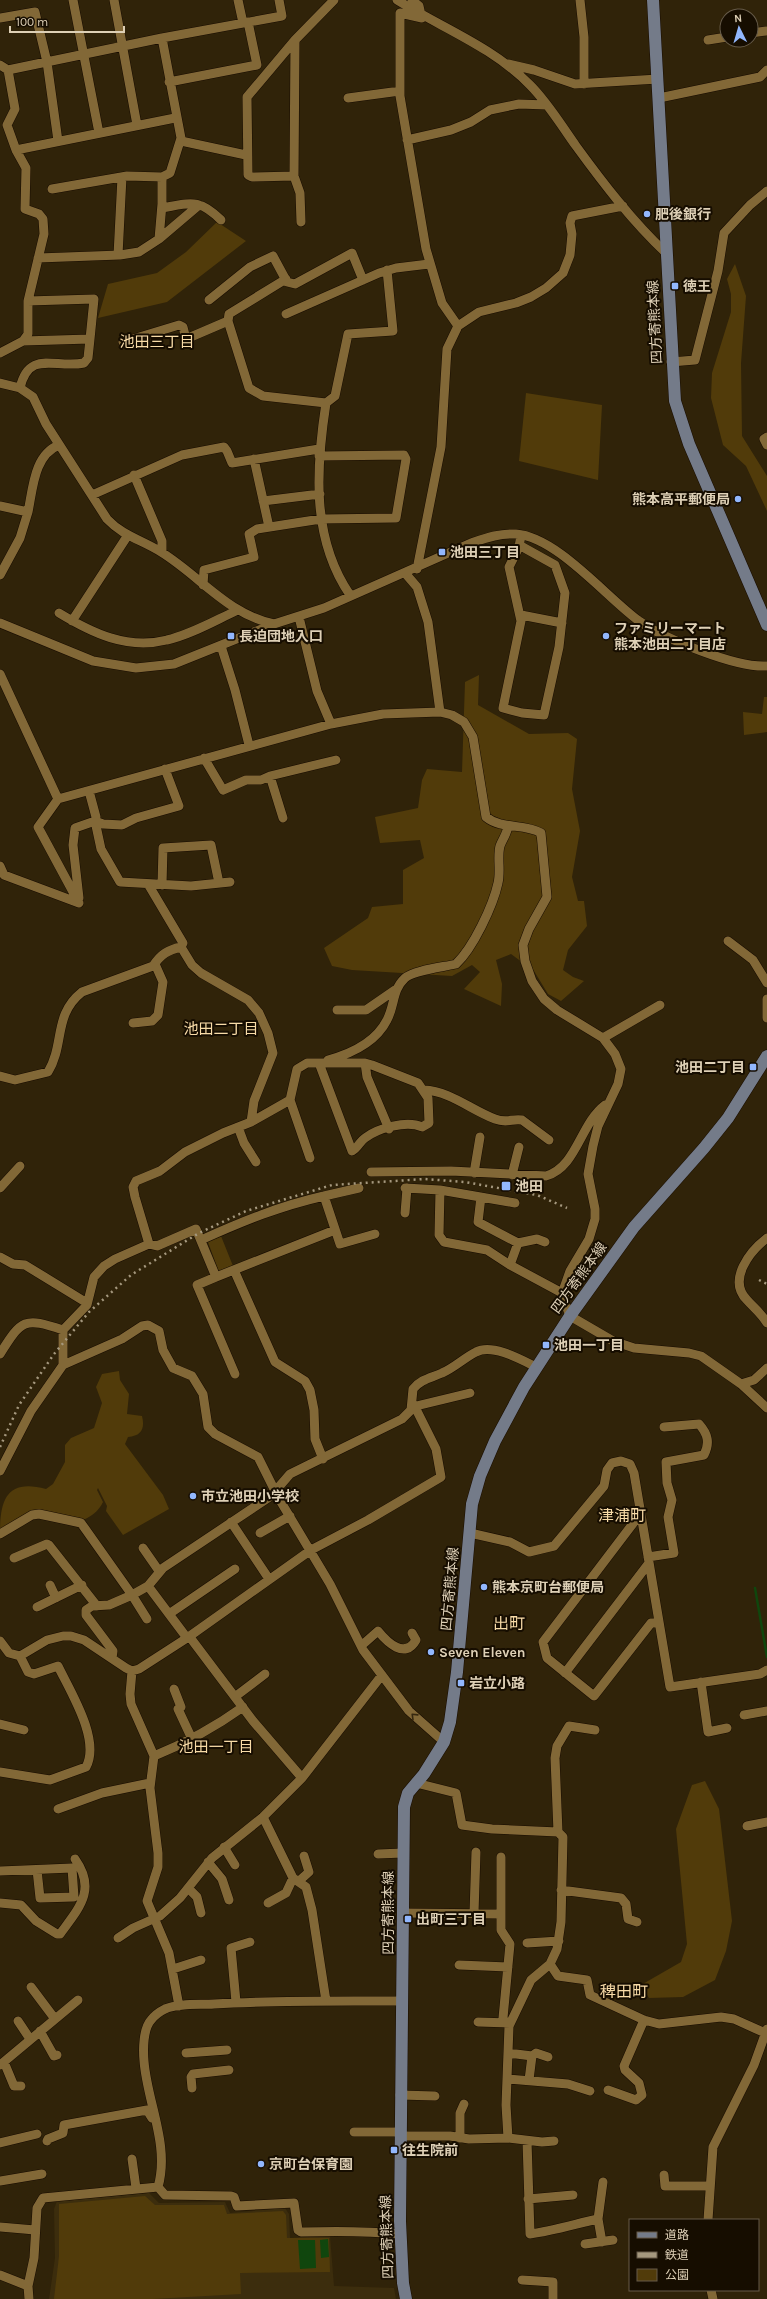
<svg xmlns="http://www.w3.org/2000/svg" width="767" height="2299" viewBox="0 0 767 2299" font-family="Karla,'Noto Sans JP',sans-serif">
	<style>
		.built { fill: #3c2d0d }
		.green { fill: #513b0a }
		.water { fill: #10460d }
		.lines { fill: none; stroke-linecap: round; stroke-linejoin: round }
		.stream { stroke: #10460d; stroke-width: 2.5 }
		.minor-casing { stroke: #180c00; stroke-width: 10 }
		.major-casing { stroke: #180c00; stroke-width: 13 }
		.minor { stroke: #826837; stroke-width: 9 }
		.major { stroke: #747b89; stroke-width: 12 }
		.rail { stroke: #a5987e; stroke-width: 2.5; stroke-dasharray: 2 4; stroke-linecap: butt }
		.oneway { stroke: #362810 }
		.poi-dot { fill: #92b7fd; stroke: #160d00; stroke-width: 1.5 }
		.labels { text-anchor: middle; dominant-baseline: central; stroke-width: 4; stroke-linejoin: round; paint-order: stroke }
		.poi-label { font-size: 14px; font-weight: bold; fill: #ded0b6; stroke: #160d00; text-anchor: start }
		.street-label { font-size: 14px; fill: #ded0b6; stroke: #160d00 }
		.neighbourhood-label { font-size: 15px; fill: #f8dba7; stroke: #160d00 }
		.quarter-label { font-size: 16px; fill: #f8dba7; stroke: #160d00 }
	</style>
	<rect width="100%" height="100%" fill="#302309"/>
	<path class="built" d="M149,2193L159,2203L225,2202L230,2213L285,2208L289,2214L290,2238L330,2236L334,2286L394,2288L396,2299H49L55,2258L54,2209L57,2201Z"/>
	<path class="green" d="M217,222L246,241L167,302L98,318L108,284L157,273L186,252Z
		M735,264L746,296L741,363L742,436L767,476V511L746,466L723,445L711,398L712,373L731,312V294L727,279Z
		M526,393L602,405L598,480L519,461Z
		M479,675L478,705L529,734L568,733L577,739L572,789L580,831L572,877L578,901H584L587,926L568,950L563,970L573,977L584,981L561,1001L548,994L534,971L511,954L496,960L502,984L501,1006L464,989L480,972L472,965L452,976L352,970L332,966L324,948L368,918L372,907L403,904V870L424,858L420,840L380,843L375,817L418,808L422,780L427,769L462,772L465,682Z
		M764,697H767V732L744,735L743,712L762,714Z
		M221,1236L233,1266L219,1272L208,1242Z
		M119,1371L120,1380L129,1394L127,1414L142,1416C145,1428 142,1436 128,1437L125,1444L163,1495L169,1509L123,1535L106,1511L107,1506L98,1488L97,1490L103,1502C99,1511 90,1518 80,1521L38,1513L0,1533C0,1498 8,1479 46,1489L53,1484L65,1462V1445L71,1438L94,1428L102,1403L96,1387L102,1374Z
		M705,1781L719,1809L732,1921L726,1951L715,1980L683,1997L649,1998L641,1985L681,1962L687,1944L676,1829L692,1785Z
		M145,2196L155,2205H224L227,2214L283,2211L286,2215L287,2238H329L330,2272L240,2273L241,2294L153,2299H54L59,2256V2204Z"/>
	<path class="water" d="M328,2239L329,2257L321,2258L320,2240Z
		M298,2240H315L316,2268L300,2269Z"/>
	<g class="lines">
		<path class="stream" d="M755,1588L767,1657"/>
		<g class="minor-casing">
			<path id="minor" d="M73,0L99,133
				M114,0L137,125
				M238,0L243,23
				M397,0C442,28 493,47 530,85C548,103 561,125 576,146C603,183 632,221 666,253
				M412,0L419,6L421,15
				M580,0L584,37V84
				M0,18L35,12L47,62L58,141
				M422,18L400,13V96L426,249L442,303L458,326
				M751,33L766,31
				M295,40L294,176L300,193L301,222
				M708,40L727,37
				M508,64L534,70L575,84L658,79
				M0,65L8,70L162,38L282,16L279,0
				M169,82L257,65L248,22
				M348,98L400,91
				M659,98L760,77L767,70
				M407,140L451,130L471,122L490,110L519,104L547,105
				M181,141L246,155
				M16,150L175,118
				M294,176L252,177L248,175L247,97L295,40L334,0
				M52,189L127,176L162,177L170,173L181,138L162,38
				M162,208C191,203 199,198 221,220
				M159,239L199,205
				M118,255L122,177
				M38,258L120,255L139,252L159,239L162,204V177
				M209,300L250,267L273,256L287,282L295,284L352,253L363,280
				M286,314L379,273L396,268L429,264
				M228,321L249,388L263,396L326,403
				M23,341L90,339L94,299L28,301
				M123,342L179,325L183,327L186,339L228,321L229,314L286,279
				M0,353L23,341L28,334V301L44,234L43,219L39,214L25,209L26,168L16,150L7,125L15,109L8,70
				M671,362L695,360L718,271L724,233L750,205L767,191
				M0,383L20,388L33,397L46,424L107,519C123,536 142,540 161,552C200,576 227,614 274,624
				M20,388C29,349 55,369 84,363L88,358L90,339
				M767,437L764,439L767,445
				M254,459L269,527
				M134,475L162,541V552
				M92,495L182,455L224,447L227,451L232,463L319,449
				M263,501L320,494
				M0,506L28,512L20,538L0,575
				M28,512C33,488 34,455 59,445
				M519,545L555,565L565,593L559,647L544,715L522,713L503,708L521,621L509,567L519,547L521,535
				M417,569L441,447L447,349L458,326L479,312L516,303L531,297L546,288L563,273L570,255L572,234L570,223L572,216L623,206
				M405,573L417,587L428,622L440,712
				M203,585L204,570L254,557L249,534L257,529L321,519L396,518L406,459L404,455L319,456
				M350,595C311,538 316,468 326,403L335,396L348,334L393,331L387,270
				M59,613C92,633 127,650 167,640C190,635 216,620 238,610
				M521,615L562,623
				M299,617L317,691L331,724
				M72,621L128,535
				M0,623L93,661L136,668L174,664L274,624L324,608L471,543C486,538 500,533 516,534C557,537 606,597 639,621C665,639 736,668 767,666
				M221,646L235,690L249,745
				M0,674L58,799
				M204,758L223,790L246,780H261L270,776
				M89,791L96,817L95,821L103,824L122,825L136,818L179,806L165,769
				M283,818L270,776L336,760
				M0,866L4,875L79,903
				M148,884L183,943L181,947
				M162,885L163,848L211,845L219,883
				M79,898L73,845L75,828L95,821L101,849L120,882L191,886L230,882
				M79,903L38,827L58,799L331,724L383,714L440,712L452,715L464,722L473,737L486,817C502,830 524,823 541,833L547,897L529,929L523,945L525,961L532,981L544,999L557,1010L603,1038L615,1054L621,1069L618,1084L598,1126L593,1146L588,1174L595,1209V1219L589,1239L570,1271L564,1288L565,1303L570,1316L613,1341L634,1348L689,1353L701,1356L741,1384L767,1408
				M728,941L753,960L767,983
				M181,947L192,965L201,973L248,1000L259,1013L268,1033L273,1053L254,1101L251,1122
				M767,999V1018
				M337,1010H366L395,990
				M133,1023L152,1021L158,1015L163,982L155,964
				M603,1038L660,1005
				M328,1060C350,1054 376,1042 387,1020C395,1005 392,990 405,978C414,970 444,967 456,964C473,948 493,906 498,883C501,871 497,857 500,846C503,838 507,834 508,826
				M365,1063L367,1077L389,1129
				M0,1076L15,1080L48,1072C65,1044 53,1015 82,992L153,966C161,954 168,950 181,947
				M424,1090C450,1091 471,1110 495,1119C508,1124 512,1118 522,1120L549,1140
				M290,1100L310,1158
				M238,1127L244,1143L256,1162
				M371,1172L451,1171L546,1176C577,1167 580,1124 605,1105
				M474,1173L480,1137
				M512,1175L519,1147
				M0,1188L20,1166
				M405,1188L440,1190L515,1203
				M440,1190L439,1235L444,1242L487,1250L510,1265L564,1294
				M324,1196L359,1188
				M481,1197L478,1222L518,1243L537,1239L545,1242
				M405,1213L407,1188
				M767,1238C750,1251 727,1280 747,1300C754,1308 761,1313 767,1323
				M201,1240C243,1221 280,1206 324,1196L340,1244L375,1234
				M149,1244L135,1197L133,1187L136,1181L160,1171L185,1152L223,1133L251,1122L290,1100L297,1069L307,1063H365L372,1065L418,1083L428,1098L429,1123L422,1127C407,1120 378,1128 365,1138C360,1141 358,1148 352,1151L319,1063
				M0,1257L13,1264L25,1265L87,1303
				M510,1265L518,1243
				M234,1270L275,1362L305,1381L310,1390L314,1410L315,1439L323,1459
				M216,1277L197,1285L235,1374
				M0,1354C22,1319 24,1317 63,1330
				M63,1365V1330L87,1305L94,1277L104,1266L115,1259L149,1244L157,1246L196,1229L216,1277L335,1230
				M741,1384L754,1380L767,1368
				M412,1407L470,1393
				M0,1471L31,1411L63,1365L122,1339L142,1326L148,1325L159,1331L163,1350L173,1368L192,1376L203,1394L208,1427L215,1434L258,1457L278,1497L330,1584L363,1650L409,1711L444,1742
				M641,1513L543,1642L547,1658L594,1696L651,1623L659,1622
				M231,1522L269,1579
				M260,1533L290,1516
				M470,1533L510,1542L529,1552L554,1546L604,1486L607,1470L612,1463L621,1461L630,1464L634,1473L670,1687L760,1674L767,1670
				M0,1534L32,1515L39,1514L81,1523L132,1595L148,1586L163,1568L271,1496L290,1474L402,1419L411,1410L413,1389C421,1379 431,1378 442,1373C454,1368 464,1358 476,1352C492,1343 522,1360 536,1367
				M143,1548L159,1571
				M648,1557L674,1553L668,1517L672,1500L667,1483L666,1462L704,1455C710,1443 708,1434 699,1424L664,1427
				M14,1558L47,1544L49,1545L97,1606
				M50,1585L56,1598
				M148,1586L187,1638
				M37,1607L82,1585
				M169,1614L235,1569
				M189,1636L253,1721L302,1778
				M0,1641L9,1653L20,1656L47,1640L63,1636H71L84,1640L126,1668L132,1671L139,1669L187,1638L311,1550L368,1520L441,1477L436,1449L417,1411L412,1407
				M361,1646L378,1631C387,1642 405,1660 416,1640L412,1633
				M112,1658L113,1651L86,1615V1610L92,1606L109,1605L132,1595L147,1619
				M132,1671L130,1694L131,1704L154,1756L150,1788L158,1853V1867L147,1901L169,1953L179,2006
				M565,1673L649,1563
				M701,1682L708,1732L727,1728
				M174,1689L181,1707L178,1709L192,1739
				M236,1696L265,1674
				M744,1715L767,1711
				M0,1724L24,1730
				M154,1756C186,1743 215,1727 243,1707
				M0,1772L50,1780L86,1767C101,1740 70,1691 58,1666L34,1674L28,1672L20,1656
				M416,1783L456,1793L462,1825L492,1829L558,1832L563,1837L561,1922L557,1949L550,1964L531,1980L509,2026L506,2105L508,2138
				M58,1809L102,1793L150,1783
				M263,1817L293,1878L306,1887L312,1910L326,2001
				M747,1826L767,1822
				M558,1832L555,1758L557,1746L569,1726L595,1730
				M224,1847L235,1865
				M378,1854L403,1853
				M501,1857V1930L510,1944L503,2018L505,2022
				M208,1862L222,1879L229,1900
				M0,1871L72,1868L74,1897L40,1898L37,1870
				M299,1881L309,1872L304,1856
				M188,1888L197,1897L201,1913
				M561,1890L621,1898L626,1904L628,1919L637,1922
				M0,1903L21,1905L36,1921L57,1934H60C79,1908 97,1890 75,1859
				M268,1903L286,1893L293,1878
				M403,1913L501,1914
				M474,1913L476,1852
				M118,1938L133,1928L160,1916L180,1898L212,1858L263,1817L302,1778L382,1675
				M527,1943L559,1941
				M550,1964L558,1976L587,1980L590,1995L644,2020L659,2024L721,2017L734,2019L765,2033
				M459,1965L508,1967
				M173,1969L201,1960
				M31,1987L55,2019
				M236,2002L231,1948L250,1942
				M18,2021L30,2039
				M478,2022L510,2023
				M40,2031L54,2056L57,2055
				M186,2053L227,2050
				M508,2053L532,2056L536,2053L548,2057
				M4,2062L14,2086H21
				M0,2065L78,2000
				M507,2079L568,2084L590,2091
				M529,2080L532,2056
				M192,2088L191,2077L193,2074L229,2070
				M608,2090L636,2100L642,2095L639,2083L625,2070L624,2066L644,2020
				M400,2095L435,2096
				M354,2132H400
				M400,2136H450L469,2139L508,2138L542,2142L554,2141
				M460,2138V2113L464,2104
				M47,2141L48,2139L63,2133L64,2125L147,2110L152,2118
				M527,2141L530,2234C553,2231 575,2224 598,2219
				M0,2143L37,2134
				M132,2159L136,2188
				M664,2175L665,2186H709
				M0,2181L42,2174
				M528,2199L573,2195
				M708,2220L713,2147L754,2065L767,2029
				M0,2227L35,2230
				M401,2234C367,2231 334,2231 301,2232L298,2230L294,2203L237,2206L234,2197L231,2196L165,2195L158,2187C170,2145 147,2102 144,2061C143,2050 143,2029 151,2020C154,2016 161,2011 165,2009C179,2003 199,2005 214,2004C276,2000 339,2001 402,2001
				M602,2242L598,2219L603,2182
				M585,2244L613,2240
				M0,2275L28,2286
				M522,2280L553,2282V2299
				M711,2290L713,2299
				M29,2299L28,2286L34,2258L37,2208L43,2198L158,2187"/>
		</g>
		<g class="major-casing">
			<path id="major" d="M653,0L675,401L689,444L767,625
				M406,2299L403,2283L400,2221L404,1807L408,1793L424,1774L444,1742L450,1722L457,1672L472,1504L480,1476L495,1441L524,1387L570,1316L634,1227L704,1148L728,1118L767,1056"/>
		</g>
		<use href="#minor" class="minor"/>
		<use href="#major" class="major"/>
		<path class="rail" d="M759,1280L767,1284
			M0,1447L19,1405L54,1354L89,1312L131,1275L199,1233L246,1211L332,1185L425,1179L465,1182L537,1195L567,1208"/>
	</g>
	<defs><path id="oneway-chevron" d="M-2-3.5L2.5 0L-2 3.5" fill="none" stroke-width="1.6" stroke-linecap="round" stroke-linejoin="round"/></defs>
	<use class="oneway" href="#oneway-chevron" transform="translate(414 1716) rotate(-136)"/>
	<g class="poi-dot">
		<circle cx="647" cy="214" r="4"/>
		<rect x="671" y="282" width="8" height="8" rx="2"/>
		<circle cx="738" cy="499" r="4"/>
		<rect x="438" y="548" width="8" height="8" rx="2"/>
		<rect x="227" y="632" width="8" height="8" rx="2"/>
		<circle cx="606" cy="636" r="4"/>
		<rect x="749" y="1063" width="8" height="8" rx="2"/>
		<rect x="501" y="1181" width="10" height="10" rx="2"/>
		<rect x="542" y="1341" width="8" height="8" rx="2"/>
		<circle cx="193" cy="1496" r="4"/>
		<circle cx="484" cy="1587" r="4"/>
		<circle cx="431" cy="1652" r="4"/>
		<rect x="457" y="1679" width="8" height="8" rx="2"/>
		<rect x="404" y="1915" width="8" height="8" rx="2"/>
		<rect x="390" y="2146" width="8" height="8" rx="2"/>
		<circle cx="261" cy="2164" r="4"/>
	</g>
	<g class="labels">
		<g class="poi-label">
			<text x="655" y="214">肥後銀行</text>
			<text x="683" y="286">徳王</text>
			<text x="730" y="499" text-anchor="end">熊本高平郵便局</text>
			<text x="450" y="552">池田三丁目</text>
			<text x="614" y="628">ファミリーマート<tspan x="614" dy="16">熊本池田二丁目店</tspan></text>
			<text x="239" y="636">長迫団地入口</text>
			<text x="745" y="1067" text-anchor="end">池田二丁目</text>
			<text x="515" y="1186">池田</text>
			<text x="554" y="1345">池田一丁目</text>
			<text x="201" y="1496">市立池田小学校</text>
			<text x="492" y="1587">熊本京町台郵便局</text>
			<text x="439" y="1652">Seven Eleven</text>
			<text x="469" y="1683">岩立小路</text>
			<text x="416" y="1919">出町三丁目</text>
			<text x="402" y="2150">往生院前</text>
			<text x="269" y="2164">京町台保育園</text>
		</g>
		<g class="street-label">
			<text transform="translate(655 322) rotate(-93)">四方寄熊本線</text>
			<text transform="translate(579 1278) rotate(-54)">四方寄熊本線</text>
			<text transform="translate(450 1589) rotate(-85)">四方寄熊本線</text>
			<text transform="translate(388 1913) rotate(-90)">四方寄熊本線</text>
			<text transform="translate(387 2237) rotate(-92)">四方寄熊本線</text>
		</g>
		<g class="neighbourhood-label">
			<text x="157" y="342">池田三丁目</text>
			<text x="221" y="1029">池田二丁目</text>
			<text x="216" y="1747">池田一丁目</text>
		</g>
		<g class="quarter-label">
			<text x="622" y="1515">津浦町</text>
			<text x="509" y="1623">出町</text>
			<text x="624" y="1991">稗田町</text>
		</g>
	</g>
	<rect x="629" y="2219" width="130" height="72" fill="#160d00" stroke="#665b49"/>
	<rect x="637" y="2232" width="20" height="6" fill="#747b89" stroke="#665b49"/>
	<text x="665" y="2239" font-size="12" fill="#ded0b6">道路</text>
	<rect x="637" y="2252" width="20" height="6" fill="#a5987e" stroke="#665b49"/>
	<text x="665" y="2259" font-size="12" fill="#ded0b6">鉄道</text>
	<rect x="637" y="2269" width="20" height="12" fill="#513b0a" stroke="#665b49"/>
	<text x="665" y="2279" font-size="12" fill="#ded0b6">公園</text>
	<g transform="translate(739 28) rotate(355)"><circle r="19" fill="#160d00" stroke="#665b49"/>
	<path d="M0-3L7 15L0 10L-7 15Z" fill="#92b7fd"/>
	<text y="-6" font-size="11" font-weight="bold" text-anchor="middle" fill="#ded0b6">N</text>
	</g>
	<path d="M10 26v6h114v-6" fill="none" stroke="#ded0b6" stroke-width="2"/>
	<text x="16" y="26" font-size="12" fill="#ded0b6" stroke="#160d00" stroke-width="3" paint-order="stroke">100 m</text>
</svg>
